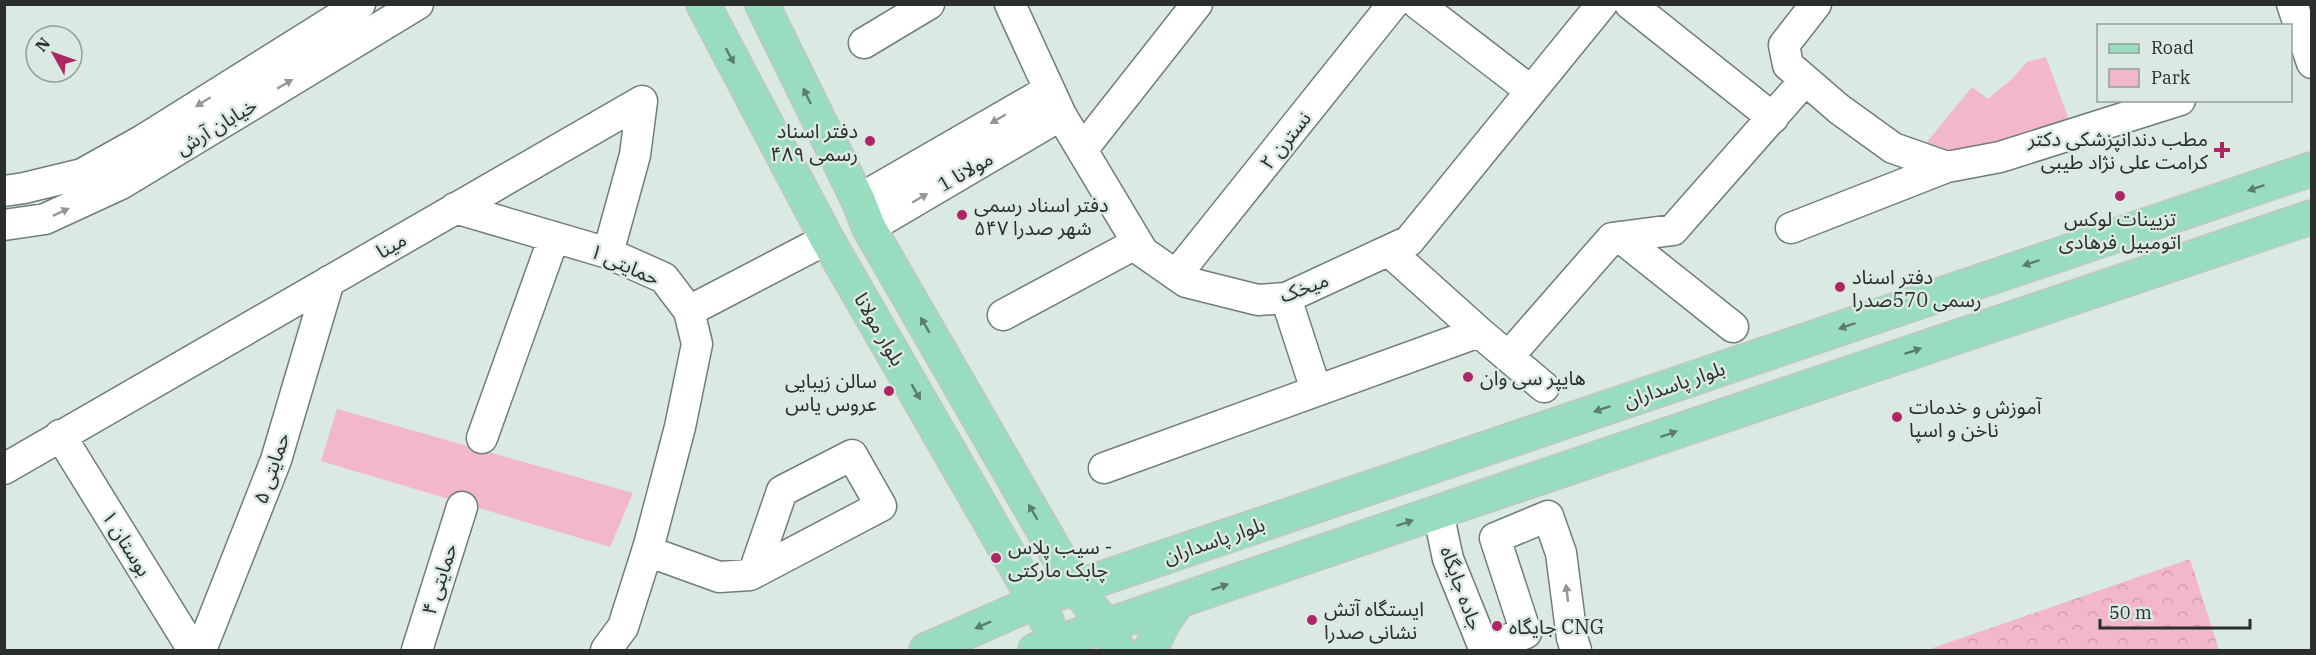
<svg xmlns="http://www.w3.org/2000/svg" width="2316" height="655" viewBox="0 0 2316 655" font-family="'IBM Plex Serif','Noto Sans Arabic',serif">
	<style>
		.forest { fill: url(#forest-crowns) }
		.park { fill: #f3b7cb }
		.lines { fill: none; stroke-linecap: round; stroke-linejoin: round }
		.minor-casing { stroke: #707e77; stroke-width: 33 }
		.major-casing { stroke: #c3c5c4; stroke-width: 36 }
		.minor { stroke: #fff; stroke-width: 30 }
		.major { stroke: #98ddbf; stroke-width: 33 }
		.oneway { fill: #5c7d6e }
		.oneway2 { fill: #949796 }
		.poi-dot { fill: #af2667; stroke: #dae9e1; stroke-width: 2 }
		.labels { text-anchor: middle; dominant-baseline: central; stroke-width: 5; stroke-linejoin: round; paint-order: stroke }
		.street-label { font-size: 20px; fill: #2a2f2c; stroke: #dae9e1 }
		.poi-label { font-size: 20px; fill: #2a2f2c; stroke: #dae9e1; text-anchor: start }
	</style>
	<defs>
		<pattern id="forest-crowns" width="20" height="18" patternUnits="userSpaceOnUse" patternTransform="scale(1.5)"><rect width="20" height="18" fill="#f3b7cb"/><path d="M2 6a3 3 0 1 1 6 0M12 15a3 3 0 1 1 6 0" fill="none" stroke="#d09eae"/></pattern>
	</defs>
	<rect width="100%" height="100%" fill="#dae9e1"/>
	<path class="forest" d="M2190,559L2219,650H1927Z"/>
	<path class="park" d="M2046,57L2070,123L1955,155L1927,142L1972,87L1988,99L2012,79L2027,62Z
		M337,409L633,493L610,547L321,461Z"/>
	<g class="lines">
		<g class="minor-casing">
			<path id="minor" d="M1010,4L1061,115L1143,252L1186,282L1258,300L1286,298L1409,241L1602,4
				M1418,4L1531,91
				M1630,4L1773,118
				M1816,4L1784,45L1788,65L1839,109L1893,148L1947,167L2000,157L2180,100
				M2292,4L2312,63
				M864,43L929,4
				M1082,150L1197,4
				M4,191L24,188L82,174L143,140L360,4
				M858,200L1049,90
				M455,208L608,253L664,278L689,311L697,344L680,427L649,545L623,627L606,650
				M4,225L45,219L121,184L418,4
				M869,228L1061,115
				M1791,228L1947,167
				M1620,237L1733,327
				M1389,251L1479,332L1544,387
				M1176,275L1393,4
				M1286,298L1316,390
				M689,311L827,239
				M1003,315L1137,243
				M1508,357L1612,238L1673,230L1805,80
				M60,435L193,650
				M482,438L554,237
				M1104,468L1479,332
				M4,469L642,101L635,155L608,253
				M1438,512L1448,559L1484,648L1526,633L1495,538L1548,516L1561,553L1572,638L1576,650
				M647,551L719,577L750,575L881,506L852,455L782,491L754,572
				M201,650L276,460L329,281
				M417,650L462,507"/>
		</g>
		<g class="major-casing">
			<path id="major" d="M703,4L827,239L1047,621
				M762,4L858,200L869,228L1076,587L1106,627L1119,650
				M926,650L1037,601L1076,587L2312,169
				M1035,650L1438,512L2312,217
				M1150,650L1163,623L1178,601"/>
		</g>
		<use href="#minor" class="minor"/>
		<use href="#major" class="major"/>
	</g>
	<defs><path id="oneway-solid" d="M-6-.8H1V-3.2L6.5 0L1 3.2V.8H-6Z" transform="scale(1.5)"/></defs>
	<g class="oneway">
		<use href="#oneway-solid" transform="translate(730 56) rotate(62)"/>
		<use href="#oneway-solid" transform="translate(807 96) rotate(-116)"/>
		<use href="#oneway-solid" transform="translate(2256 188) rotate(161)"/>
		<use href="#oneway-solid" transform="translate(2031 263) rotate(161)"/>
		<use href="#oneway-solid" transform="translate(925 325) rotate(-120)"/>
		<use href="#oneway-solid" transform="translate(1847 326) rotate(161)"/>
		<use href="#oneway-solid" transform="translate(1913 351) rotate(-19)"/>
		<use href="#oneway-solid" transform="translate(916 392) rotate(60)"/>
		<use href="#oneway-solid" transform="translate(1602 409) rotate(161)"/>
		<use href="#oneway-solid" transform="translate(1669 434) rotate(-19)"/>
		<use href="#oneway-solid" transform="translate(1033 512) rotate(-120)"/>
		<use href="#oneway-solid" transform="translate(1405 523) rotate(-19)"/>
		<use href="#oneway-solid" transform="translate(1220 587) rotate(-19)"/>
		<use href="#oneway-solid" transform="translate(983 625) rotate(156)"/>
	</g>
	<g class="oneway2">
		<use href="#oneway-solid" transform="translate(285 84) rotate(-31)"/>
		<use href="#oneway-solid" transform="translate(203 102) rotate(148)"/>
		<use href="#oneway-solid" transform="translate(998 119) rotate(150)"/>
		<use href="#oneway-solid" transform="translate(920 198) rotate(-30)"/>
		<use href="#oneway-solid" transform="translate(61 212) rotate(-25)"/>
		<use href="#oneway-solid" transform="translate(1567 593) rotate(-97)"/>
	</g>
	<g class="poi-dot">
		<circle cx="870" cy="141" r="6"/>
		<path d="M2219 141h6v6h6v6h-6v6h-6v-6h-6v-6h6z"/>
		<circle cx="2120" cy="196" r="6"/>
		<circle cx="962" cy="215" r="6"/>
		<circle cx="1840" cy="287" r="6"/>
		<circle cx="1468" cy="377" r="6"/>
		<circle cx="889" cy="391" r="6"/>
		<circle cx="1897" cy="417" r="6"/>
		<circle cx="996" cy="558" r="6"/>
		<circle cx="1312" cy="620" r="6"/>
		<circle cx="1497" cy="626" r="6"/>
	</g>
	<g class="labels">
		<g class="street-label">
			<text transform="translate(216 126) rotate(-31)">خیابان آرش</text>
			<text transform="translate(1285 140) rotate(-51)">نسترن ۲</text>
			<text transform="translate(965 171) rotate(-30)">مولانا 1</text>
			<text transform="translate(391 245) rotate(-30)">مینا</text>
			<text transform="translate(625 264) rotate(24)">حمایتی ۱</text>
			<text transform="translate(1304 287) rotate(-20)">میخک</text>
			<text transform="translate(880 329) rotate(60)">بلوار مولانا</text>
			<text transform="translate(1674 384) rotate(-19)">بلوار پاسداران</text>
			<text transform="translate(271 468) rotate(-71)">حمایتی ۵</text>
			<text transform="translate(1214 540) rotate(-19)">بلوار پاسداران</text>
			<text transform="translate(127 543) rotate(58)">بوستان ۱</text>
			<text transform="translate(439 579) rotate(-72)">حمایتی ۴</text>
			<text transform="translate(1462 588) rotate(70)">جاده جایگاه</text>
		</g>
		<g class="poi-label">
			<text x="858" y="130" text-anchor="end">دفتر اسناد<tspan x="858" dy="23">رسمی ۴۸۹</tspan></text>
			<text x="2208" y="138" text-anchor="end">مطب دندانپزشکی دکتر<tspan x="2208" dy="23">کرامت علی نژاد طیبی</tspan></text>
			<text x="974" y="204">دفتر اسناد رسمی<tspan x="974" dy="23">۵۴۷ شهر صدرا</tspan></text>
			<text x="2120" y="218" text-anchor="middle">تزیینات لوکس<tspan x="2120" dy="23">اتومبیل فرهادی</tspan></text>
			<text x="1852" y="276">دفتر اسناد<tspan x="1852" dy="23">رسمی 570صدرا</tspan></text>
			<text x="1480" y="377">هایپر سی وان</text>
			<text x="877" y="380" text-anchor="end">سالن زیبایی<tspan x="877" dy="23">عروس یاس</tspan></text>
			<text x="1909" y="406">آموزش و خدمات<tspan x="1909" dy="23">ناخن و اسپا</tspan></text>
			<text x="1008" y="546">سیب پلاس -<tspan x="1008" dy="23">چابک مارکتی</tspan></text>
			<text x="1324" y="608">ایستگاه آتش<tspan x="1324" dy="23">نشانی صدرا</tspan></text>
			<text x="1509" y="626">جایگاه CNG</text>
		</g>
	</g>
	<rect width="2316" height="655" fill="none" stroke="#2a2f2c" stroke-width="12"/>
	<rect x="2097" y="24" width="195" height="78" fill="#dae9e1" stroke="#949f99" stroke-width="1.5"/>
	<rect x="2109" y="44" width="30" height="9" fill="#98ddbf" stroke="#949f99" stroke-width="1.5"/>
	<text x="2151" y="54" font-size="18" fill="#2a2f2c">Road</text>
	<rect x="2109" y="69" width="30" height="18" fill="#f3b7cb" stroke="#949f99" stroke-width="1.5"/>
	<text x="2151" y="84" font-size="18" fill="#2a2f2c">Park</text>
	<g transform="translate(54 54) rotate(310)"><circle r="28" fill="#dae9e1" stroke="#949f99" stroke-width="1.5"/>
	<path d="M0-4.5L10 22L0 15L-10 22Z" fill="#af2667"/>
	<text y="-9" font-size="16" font-weight="bold" text-anchor="middle" fill="#2a2f2c">N</text>
	</g>
	<path d="M2100 619v9h150v-9" fill="none" stroke="#2a2f2c" stroke-width="3"/>
	<text x="2109" y="619" font-size="18" fill="#2a2f2c" stroke="#dae9e1" stroke-width="4.5" paint-order="stroke">50 m</text>
</svg>
